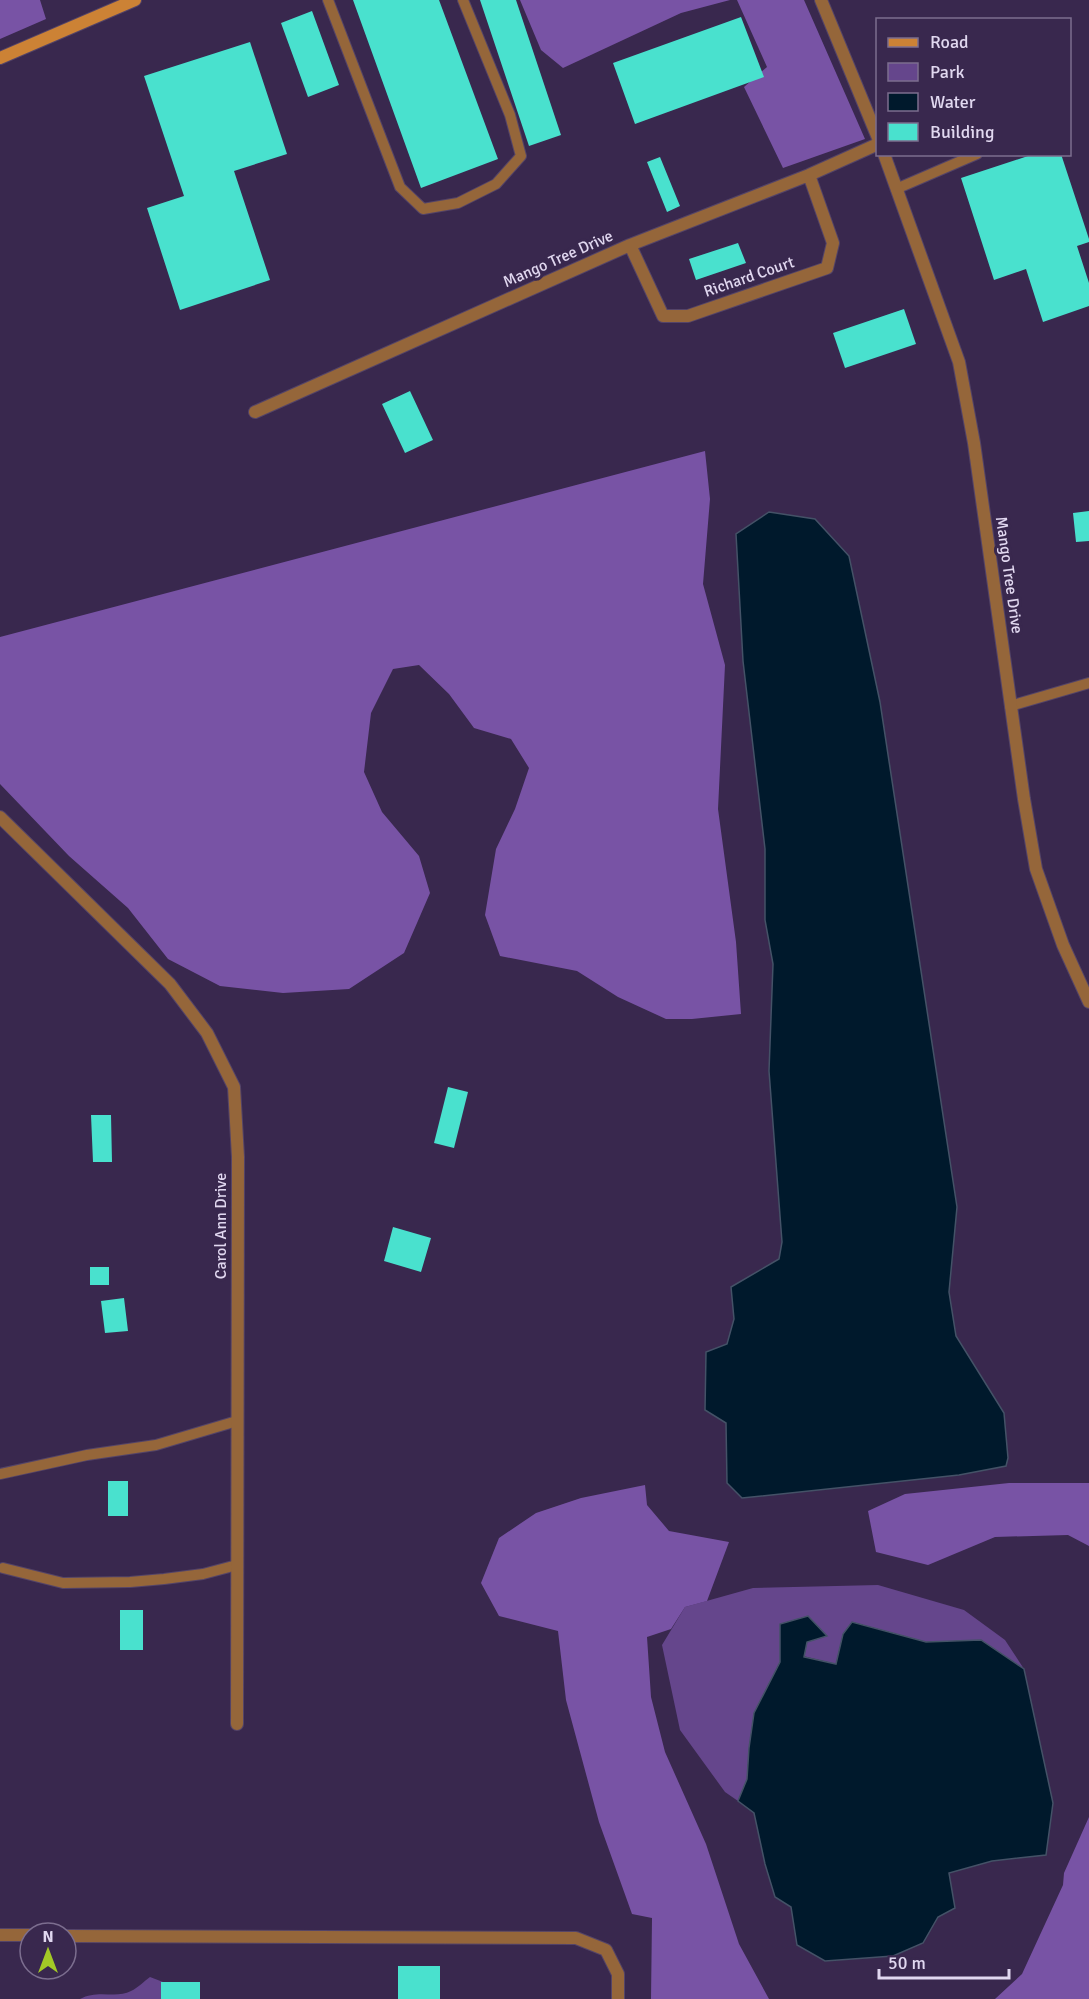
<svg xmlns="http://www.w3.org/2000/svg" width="1089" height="1999" viewBox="0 0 1089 1999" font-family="Signika,sans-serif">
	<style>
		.green { fill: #65468c }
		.forest { fill: #7853a5 }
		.water { fill: #00192c; stroke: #445267; stroke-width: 1.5 }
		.building { fill: #49e1ce }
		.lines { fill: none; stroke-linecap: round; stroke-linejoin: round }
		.lane-casing { stroke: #544468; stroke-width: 12 }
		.street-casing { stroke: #544468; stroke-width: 14 }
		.secondary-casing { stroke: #544468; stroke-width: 14 }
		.lane { stroke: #95663a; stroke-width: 10 }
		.street { stroke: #95663a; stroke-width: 12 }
		.secondary { stroke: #cc8235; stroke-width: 12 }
		.labels { text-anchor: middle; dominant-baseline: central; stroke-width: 6; stroke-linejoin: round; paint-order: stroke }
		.street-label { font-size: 16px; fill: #e1d8f0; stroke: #39284e }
	</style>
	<rect width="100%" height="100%" fill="#39284e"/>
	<path class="green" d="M878,1585L964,1610L1005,1640L1024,1669L981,1640L926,1642L852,1622L843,1634L836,1664L803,1656L807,1642L808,1617L780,1662L754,1713L749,1748L747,1779L738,1801L725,1792L680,1730L662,1645L685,1607L753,1588Z
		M150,1977L176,1987L182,1999H80C98,1989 116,1999 131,1991C138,1988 144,1981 150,1977Z"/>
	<path class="forest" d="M0,0H40L46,19L0,39Z
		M520,0H730L681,13L563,68L541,50Z
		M737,0H804L865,139L783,168L744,87L767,67Z
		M705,451L710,499L703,584L725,665L718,809L736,942L741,1014L692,1019H666L618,997L577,971L500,956L485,915L496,849L515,809L529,768L511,739L474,728L449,694L419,665L393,669L371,713L364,772L382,812L419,856L430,893L404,953L349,989L283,993L220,986L168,959L128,908L69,856L0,784V637Z
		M1009,1483H1089V1546L1068,1535L995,1537L928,1565L876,1552L868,1511L905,1494Z
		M645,1485L647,1505L669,1531L729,1542L707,1601L685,1607L671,1629L647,1637L651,1697L665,1752L706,1844L739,1944L769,1999H651L652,1918L632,1914L599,1822L566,1700L558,1631L499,1616L481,1583L499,1538L536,1513L581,1498Z
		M1089,1817V1999H995L1022,1974L1063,1885L1064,1873Z"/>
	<path class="water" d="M769,512L815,519L849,556L880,702L957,1207L949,1292L956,1336L1004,1413L1008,1458L1006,1466L959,1475L742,1498L727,1483L726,1423L705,1410L706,1352L727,1344L734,1319L731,1287L779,1259L782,1242L769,1071L773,964L765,920V849L743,661L736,534Z
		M808,1616L827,1636L807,1642L804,1657L836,1664L843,1634L852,1622L926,1642L981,1640L1024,1669L1053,1803L1046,1855L992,1861L949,1873L955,1908L938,1917L923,1943L893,1956L825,1961L797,1945L791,1907L775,1897L765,1864L754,1813L738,1801L747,1779L749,1748L754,1713L780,1662V1624Z"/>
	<path class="building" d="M353,0H439L498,159L421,188Z
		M480,0H516L561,135L529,146Z
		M312,11L339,85L308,97L281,23Z
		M741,17L764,77L635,124L613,63Z
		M250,42L287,154L234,171L270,280L180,310L147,208L184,196L144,76Z
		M1034,154H1061L1089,239V242L1077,246L1089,283V306L1043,322L1026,269L994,280L961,178Z
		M660,157L680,206L667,212L647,162Z
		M738,243L746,263L696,280L689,259Z
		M904,309L916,344L845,368L833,333Z
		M410,391L433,440L405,453L382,404Z
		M1089,511V541L1076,542L1073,513Z
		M448,1087L468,1092L454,1148L434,1143Z
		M91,1115H111L112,1162H93Z
		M393,1227L431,1238L421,1272L384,1261Z
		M90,1267H109V1285H90Z
		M124,1298L128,1331L105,1333L101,1301Z
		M108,1481H128V1516H108Z
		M120,1610H143V1650H120Z
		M398,1966H440V1999H398Z
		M161,1982H200V1999H161Z"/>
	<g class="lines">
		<g class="lane-casing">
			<path id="lane" d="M328,0L400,187L423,209L458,203L496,184L521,156L510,115L463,0
				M896,189L977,154
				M1010,706L1089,683
				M0,1474L87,1455L156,1445L237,1421
				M3,1568L63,1583L130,1582L164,1579L203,1574L237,1565"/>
		</g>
		<g class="street-casing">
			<path id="street" d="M821,0L878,138
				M884,154L959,362L974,443L1024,799L1036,869L1063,945L1089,1002
				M630,245L663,316H688L827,268L833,243L809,175
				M255,412L630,245L809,175L878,144
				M0,817L170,984L207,1033L234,1087L238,1157L237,1724
				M0,1935H30
				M66,1936L576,1938L606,1950L618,1974V1999"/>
		</g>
		<g class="secondary-casing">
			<path id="secondary" d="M0,58L135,0"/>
		</g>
		<use href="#lane" class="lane"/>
		<use href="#street" class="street"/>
		<use href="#secondary" class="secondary"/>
	</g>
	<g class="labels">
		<g class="street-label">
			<text transform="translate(558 259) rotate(-24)">Mango Tree Drive</text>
			<text transform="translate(749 277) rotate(-19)">Richard Court</text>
			<text transform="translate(1009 575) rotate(82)">Mango Tree Drive</text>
			<text transform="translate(221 1226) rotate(-90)">Carol Ann Drive</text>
		</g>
	</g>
	<rect x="876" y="18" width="195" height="138" fill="#39284e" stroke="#7c6e8f" stroke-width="1.5"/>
	<rect x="888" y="38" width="30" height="9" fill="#cc8235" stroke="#7c6e8f" stroke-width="1.5"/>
	<text x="930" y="48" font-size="18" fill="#e1d8f0">Road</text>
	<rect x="888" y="63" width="30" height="18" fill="#65468c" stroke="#7c6e8f" stroke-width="1.5"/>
	<text x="930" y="78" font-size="18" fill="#e1d8f0">Park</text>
	<rect x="888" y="93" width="30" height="18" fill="#00192c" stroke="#7c6e8f" stroke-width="1.5"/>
	<text x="930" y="108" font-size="18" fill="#e1d8f0">Water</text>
	<rect x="888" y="123" width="30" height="18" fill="#49e1ce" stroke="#7c6e8f" stroke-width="1.5"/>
	<text x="930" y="138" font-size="18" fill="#e1d8f0">Building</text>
	<g transform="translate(48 1951)"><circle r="28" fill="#39284e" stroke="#7c6e8f" stroke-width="1.5"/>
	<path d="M0-4.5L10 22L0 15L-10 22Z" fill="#a3c926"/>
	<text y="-9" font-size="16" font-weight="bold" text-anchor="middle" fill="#e1d8f0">N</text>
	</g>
	<path d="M879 1969v9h130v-9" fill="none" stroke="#e1d8f0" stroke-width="3"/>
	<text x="888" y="1969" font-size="18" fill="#e1d8f0" stroke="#39284e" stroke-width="4.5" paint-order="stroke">50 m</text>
</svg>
